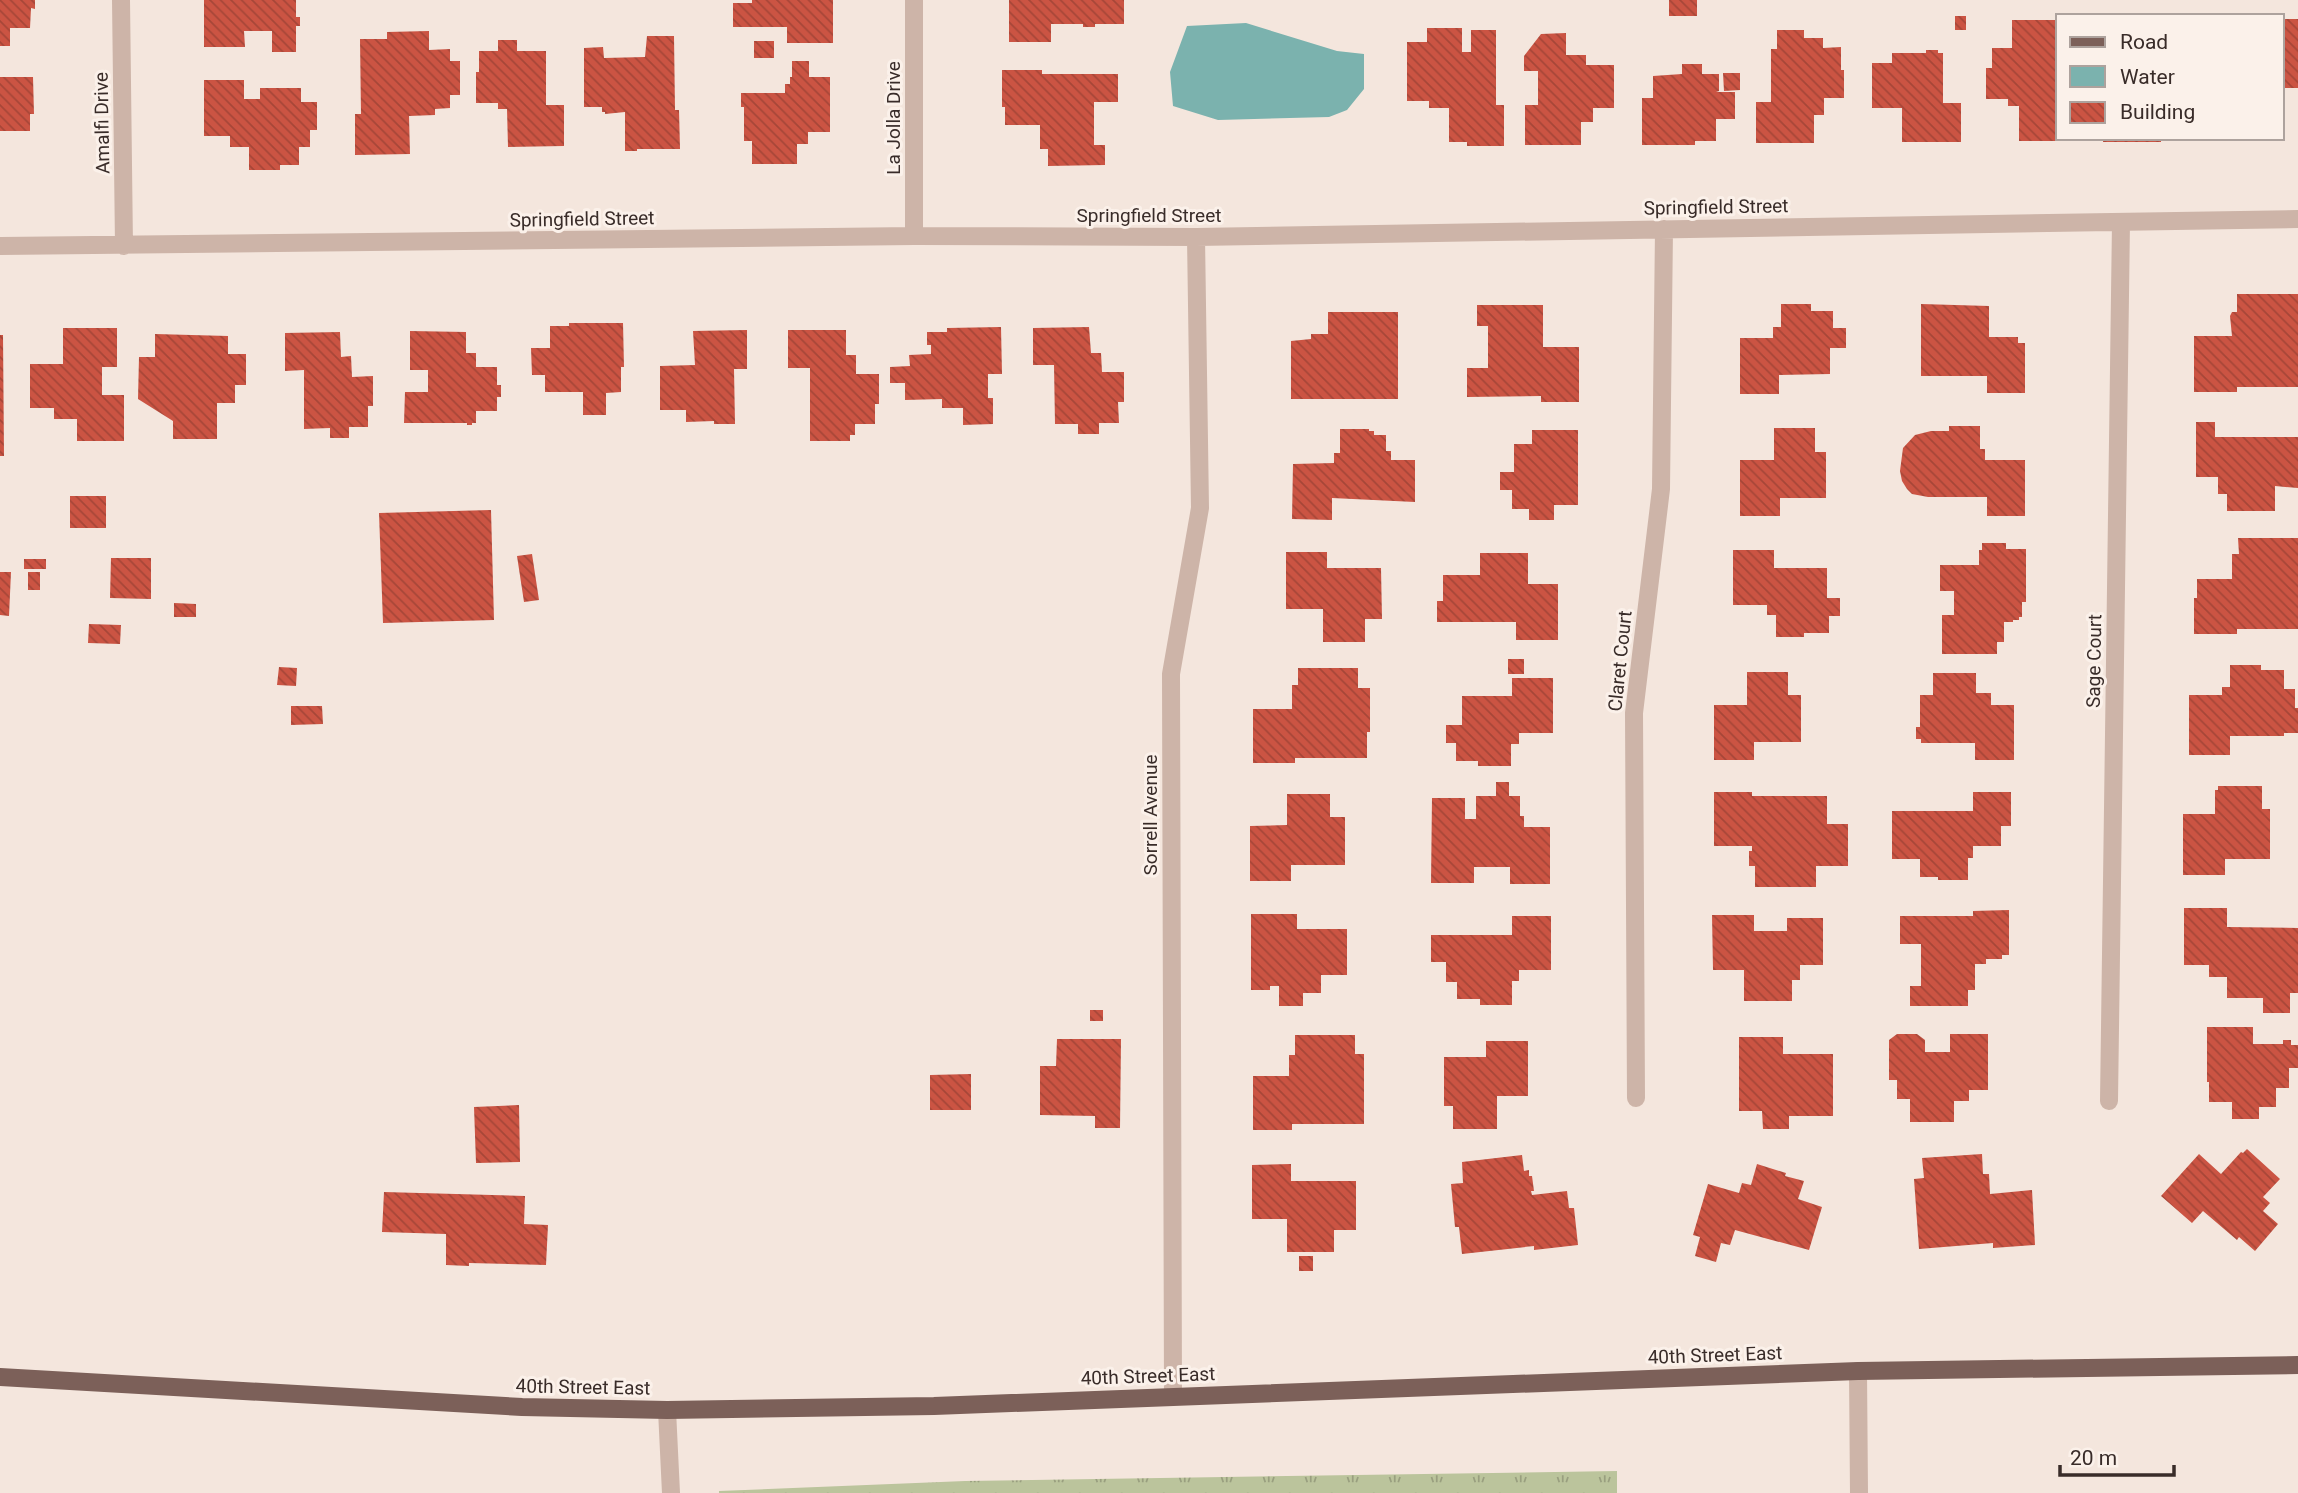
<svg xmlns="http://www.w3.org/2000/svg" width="2298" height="1493" viewBox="0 0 2298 1493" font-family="Roboto,sans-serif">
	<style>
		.grass { fill: url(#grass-tufts) }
		.water { fill: #7bb2ae }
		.building { fill: url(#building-back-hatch) }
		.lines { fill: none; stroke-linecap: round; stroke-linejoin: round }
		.minor { stroke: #cdb4a8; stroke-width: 18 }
		.major { stroke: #7c6059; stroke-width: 18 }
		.labels { text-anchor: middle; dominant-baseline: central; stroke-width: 6; stroke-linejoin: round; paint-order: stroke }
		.street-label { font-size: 19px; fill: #392c29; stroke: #fbf1ea }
	</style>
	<defs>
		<pattern id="grass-tufts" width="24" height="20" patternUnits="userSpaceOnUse" patternTransform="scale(1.75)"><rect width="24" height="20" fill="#bbc49c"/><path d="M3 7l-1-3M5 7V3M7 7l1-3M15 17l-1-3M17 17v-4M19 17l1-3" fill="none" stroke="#999f7f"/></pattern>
		<pattern id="building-back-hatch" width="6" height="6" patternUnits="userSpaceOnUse" patternTransform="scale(1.75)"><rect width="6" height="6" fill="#cb5443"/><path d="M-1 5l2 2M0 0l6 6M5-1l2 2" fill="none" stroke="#a64638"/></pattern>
	</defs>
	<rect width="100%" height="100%" fill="#f4e6dd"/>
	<path class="grass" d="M1617,1471V1493H719V1491L965,1481Z"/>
	<path class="water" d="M1246,23L1337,51L1364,54V89L1347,110L1329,117L1218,120L1173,106L1170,72L1187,26Z"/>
	<path class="building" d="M0,0H35V9L31,8L30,28H10V46H0Z
		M204,0H296V17H300V26H296V52H272V31H244L245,47H204Z
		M752,0H833V43H787V27H733V3H752Z
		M1009,0H1124V24H1095V27H1083V24H1051V42H1009Z
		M1669,0H1697V16H1669Z
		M1955,16H1966V30H1955Z
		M2282,19H2298V88H2282Z
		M2012,20H2058V138H2077V141H2019V106H2008V99H1986V68H1992V48H2012Z
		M1427,28H1462V52H1471V30H1496V105H1504V146H1467V142H1449V108H1429V101H1407V42H1427Z
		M1777,30H1804V38H1823V48L1841,47V70H1844V98H1824V115H1814V143H1756V102H1771V49H1777Z
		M429,31V50L450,49V61H460V95H450V108L435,109V115L409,116L410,154L355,155V114H361L360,39H387V32Z
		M1566,33V55H1586V65H1614V108H1593V122H1581V145H1525V105H1538V71H1524V56L1541,34Z
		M647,36H674L675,110H679L680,149H637V151H625V112L605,114V112H602V107H584V48L603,47L604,58L645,57Z
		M498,40H517V51H546V105H564V146L508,147L507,109H498V103H476V72H479V51H498Z
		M754,41H774V58H754Z
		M1926,50H1938V53H1943V103H1961V142H1902V108H1872V63H1892V53H1926Z
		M792,61H809V77H830V132H808V144H797V164H752V141H744V107H741V93H785V84H790V77H792Z
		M1682,64H1702V74H1719V91L1716,92H1735V119H1716V141H1695V145H1642V98H1653V76L1682,74Z
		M1002,70H1042V74H1118V102H1094V145H1105V165L1048,166V149H1040V125H1005V107H1002Z
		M1723,73H1740V90L1724,91Z
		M0,77H33L34,114H30V131H0Z
		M204,80H244V99H260V88H301V102H317V130H310V147H299V165H280V170H249V147H230V136H204Z
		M2103,138H2161V142H2103Z
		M2237,294H2298V387H2237V392H2194V336H2232L2230,316L2232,312H2237Z
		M1781,304H1811V311H1833V328H1846V348H1830V374L1779,375V394H1740V338H1773V327H1781Z
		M1921,304L1989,306V337H2018V343H2025V393H1987V376H1921Z
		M1477,305H1543V347H1579V402H1541V396L1467,397V368H1488V326H1477Z
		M1328,312H1398V399H1291V341L1311,339V334H1328Z
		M569,323H623L624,367H621V392L606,393V415H583V392H545V375H532L531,348H550V326H569Z
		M1001,327L1002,374H988V398H993V424L963,425V408H942V399L905,400V383H890V367L910,366L909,355L931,354V345H927V332H947V328Z
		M1089,327L1091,353H1101L1102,372H1124V402H1118L1119,423H1099V434H1078V424H1055L1054,365H1033V328Z
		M63,328H117V367H102V395H124V441H77V419H54V408H30V364H63Z
		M747,330V369H734L735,424H714V421L686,422V410H660V366L695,365L693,331Z
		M788,330H846V355H856V374H879V404H875V424H855V435H850V441H810V368H788Z
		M410,331L466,332V353H476V367H497V385H501V397H497V411H476V423H472V425H467V423H404L405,392H428V370H410Z
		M340,332L341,357L351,356L352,377L373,376V406H368V427H349V438H330V428L304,429V370L285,371V333Z
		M155,334L228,336V354H246V385H235V403H217V439H173V421L138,399L139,357H155Z
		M0,335H3L4,456H0Z
		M2196,422H2215V437H2298V488L2275,486V511H2227V494H2218V477H2196Z
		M1949,426H1980V449H1985V460H2025V516H1987V497H1928L1912,494L1907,489L1902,481L1900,471L1903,448L1915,435L1931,431H1949Z
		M1774,428H1815V452H1826V498H1780V516H1740V460H1774Z
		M1340,429H1369V431H1374V435H1386V451H1391V460H1415V502L1332,498V520L1292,519L1293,464L1334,463V453H1340Z
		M1532,430H1578V505H1554V520H1529V509H1512V490H1500V472H1514V444H1532Z
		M70,496H106V528H70Z
		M491,510L494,620L383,623L379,513Z
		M2238,538H2298V629H2237V634H2194V598H2197V579H2232V554H2239Z
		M1982,543H2006V549H2026V602H2022V617H2019V620H2013V622H2004V642H1997V654H1942V615H1954V591H1940V565H1979V550H1982Z
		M1733,550H1774V568H1827V598H1840V616H1829V633H1804V637H1776V615H1767V605H1733Z
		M1286,552H1327V568H1381L1382,619H1365V642H1323V609H1286Z
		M1480,553H1528V584H1558V640H1516V622H1437V601H1443V575H1480Z
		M532,554L539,600L524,602L517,556Z
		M111,558H151V599L110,598Z
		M24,559H46V569H24Z
		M0,572H11L9,616L0,615Z
		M28,572H40V590H28Z
		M174,603L196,604V617H174Z
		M89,624L121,625L120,644L88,643Z
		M1508,659H1524V674H1508Z
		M2230,665H2261V670H2284V689H2295V708H2298V733H2284V736H2230V755H2189V695H2222V687H2230Z
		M279,667L297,668L296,686L277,685Z
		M1298,668H1358V688H1370V732H1367V758H1295V763H1253V709H1292V685H1298Z
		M1747,672H1788V695H1801V742H1754V760H1714V705H1747Z
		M1933,673H1976V693H1991V705H2014V760H1975V743H1921V739H1916V727H1920V695H1933Z
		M1512,678H1553V733H1519V744H1511V766H1478V761H1456V743H1446V725H1462V696H1512Z
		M291,706H322L323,724L291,725Z
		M1496,782H1509V796H1520V816H1524V827H1550V884H1510V867H1474V883H1431L1432,798H1465V819H1476V796H1496Z
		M2218,786H2262V809H2270V859H2225V875H2183V814H2215V790H2218Z
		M1714,792H1752V796H1827V824H1848V866H1816V887H1755V866H1749V851H1752V846H1714Z
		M1973,792H2011V826H2001V846H1973V858H1968V880H1938V877H1920V859H1892V811H1973Z
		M1287,794H1330V817H1345V865H1291V881H1250V826L1287,825Z
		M2184,908H2227V927L2298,928V993H2290V1013H2263V998H2227V977H2209V965H2184Z
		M2009,910V955H2002V959H1986V964H1975V990H1968V1006H1910V986H1921V944H1900V916H1973V911Z
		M1251,914H1297V929H1347V975H1321V993H1303V1006H1279V986H1270V990H1251Z
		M1712,915H1754V931H1787V918H1823V965H1800V980H1792V1001H1744V970H1713Z
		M1512,916H1551V970H1519V981H1512V1005H1480V999H1457V982H1446V962H1431V935H1512Z
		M1090,1010H1103V1021H1090Z
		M2207,1027H2253V1044H2283V1040H2291V1045H2298V1068H2289V1088H2276V1107H2259V1119H2232V1102H2209V1082H2207Z
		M1897,1034H1917L1925,1040V1052H1950V1034H1988V1090H1969V1101H1954V1122H1910V1099H1897V1080H1889V1040Z
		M1295,1035H1355V1054H1364V1124H1292V1130H1253V1076H1289V1055H1295Z
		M1739,1037H1783V1054H1833V1116H1789V1129H1763L1762,1111H1739Z
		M1057,1039H1121L1120,1128H1095V1116L1040,1115V1066H1056Z
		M1486,1041H1528V1096H1497V1129H1453V1106H1444V1057H1486Z
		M971,1074V1110H930V1075Z
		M519,1105L520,1162L476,1163L474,1107Z
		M2247,1149L2280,1179L2263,1197L2270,1203L2263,1211L2278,1224L2255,1251L2239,1237L2237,1240L2203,1211L2192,1223L2161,1196L2199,1154L2221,1174L2241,1152L2243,1153Z
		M1982,1154L1983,1174H1989L1990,1194L2032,1190L2035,1245L1993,1248V1243L1919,1249L1914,1179L1924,1178L1922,1158Z
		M1522,1155L1524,1171L1529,1170V1176H1532L1534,1191H1531L1532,1195L1567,1191L1569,1208H1574L1578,1245L1534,1250V1246L1462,1254L1459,1227H1455L1451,1184L1463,1183L1462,1162Z
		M1291,1164V1181H1356V1230H1334V1252H1287V1219H1252V1165Z
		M1757,1164L1786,1173L1785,1176L1804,1181L1798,1199L1822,1207L1809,1250L1735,1230L1730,1245L1721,1243L1716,1262L1695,1256L1700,1237L1693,1235L1708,1184L1739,1193L1742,1183L1751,1185Z
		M384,1192L525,1196L524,1224L548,1225L546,1265L469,1263V1266L446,1265V1234L382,1232Z
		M1299,1256H1313V1271H1299Z"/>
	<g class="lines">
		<path class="minor" d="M121,0L124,246
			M914,236V0
			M0,246L914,236L1196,237L2298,219
			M1636,1098L1634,713L1661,489L1664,229
			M2109,1101L2121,222
			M1858,1371L1859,1493
			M1173,1396L1171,674L1200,508L1196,237
			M667,1410L671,1493"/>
		<path class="major" d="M0,1377L522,1407L667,1410L934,1406L1858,1371L2298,1365"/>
	</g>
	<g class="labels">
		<g class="street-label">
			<text transform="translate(893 118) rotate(-90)">La Jolla Drive</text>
			<text transform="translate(102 123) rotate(-91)">Amalfi Drive</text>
			<text transform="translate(1716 207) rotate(-1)">Springfield Street</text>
			<text x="1149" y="215">Springfield Street</text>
			<text transform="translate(582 219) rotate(-1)">Springfield Street</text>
			<text transform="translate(1620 661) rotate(-84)">Claret Court</text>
			<text transform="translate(2094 661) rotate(-89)">Sage Court</text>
			<text transform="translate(1150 815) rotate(-90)">Sorrell Avenue</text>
			<text transform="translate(1715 1355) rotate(-2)">40th Street East</text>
			<text transform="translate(1148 1376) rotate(-2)">40th Street East</text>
			<text transform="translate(583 1387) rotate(1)">40th Street East</text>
		</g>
	</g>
	<rect x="2056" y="14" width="228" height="126" fill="#fbf1ea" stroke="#ada29d" stroke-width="2"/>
	<rect x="2070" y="37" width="35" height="10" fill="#7c6059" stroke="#ada29d" stroke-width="2"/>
	<text x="2120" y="49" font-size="21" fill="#392c29">Road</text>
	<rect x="2070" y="66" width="35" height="21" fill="#7bb2ae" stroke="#ada29d" stroke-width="2"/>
	<text x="2120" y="84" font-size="21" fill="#392c29">Water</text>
	<rect x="2070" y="102" width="35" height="21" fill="url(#building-back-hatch)" stroke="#ada29d" stroke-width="2"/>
	<text x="2120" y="119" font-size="21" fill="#392c29">Building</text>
	<path d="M2060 1465v10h114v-10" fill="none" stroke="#392c29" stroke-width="3.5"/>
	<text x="2070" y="1465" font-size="21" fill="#392c29" stroke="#fbf1ea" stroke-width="5" paint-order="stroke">20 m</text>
</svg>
